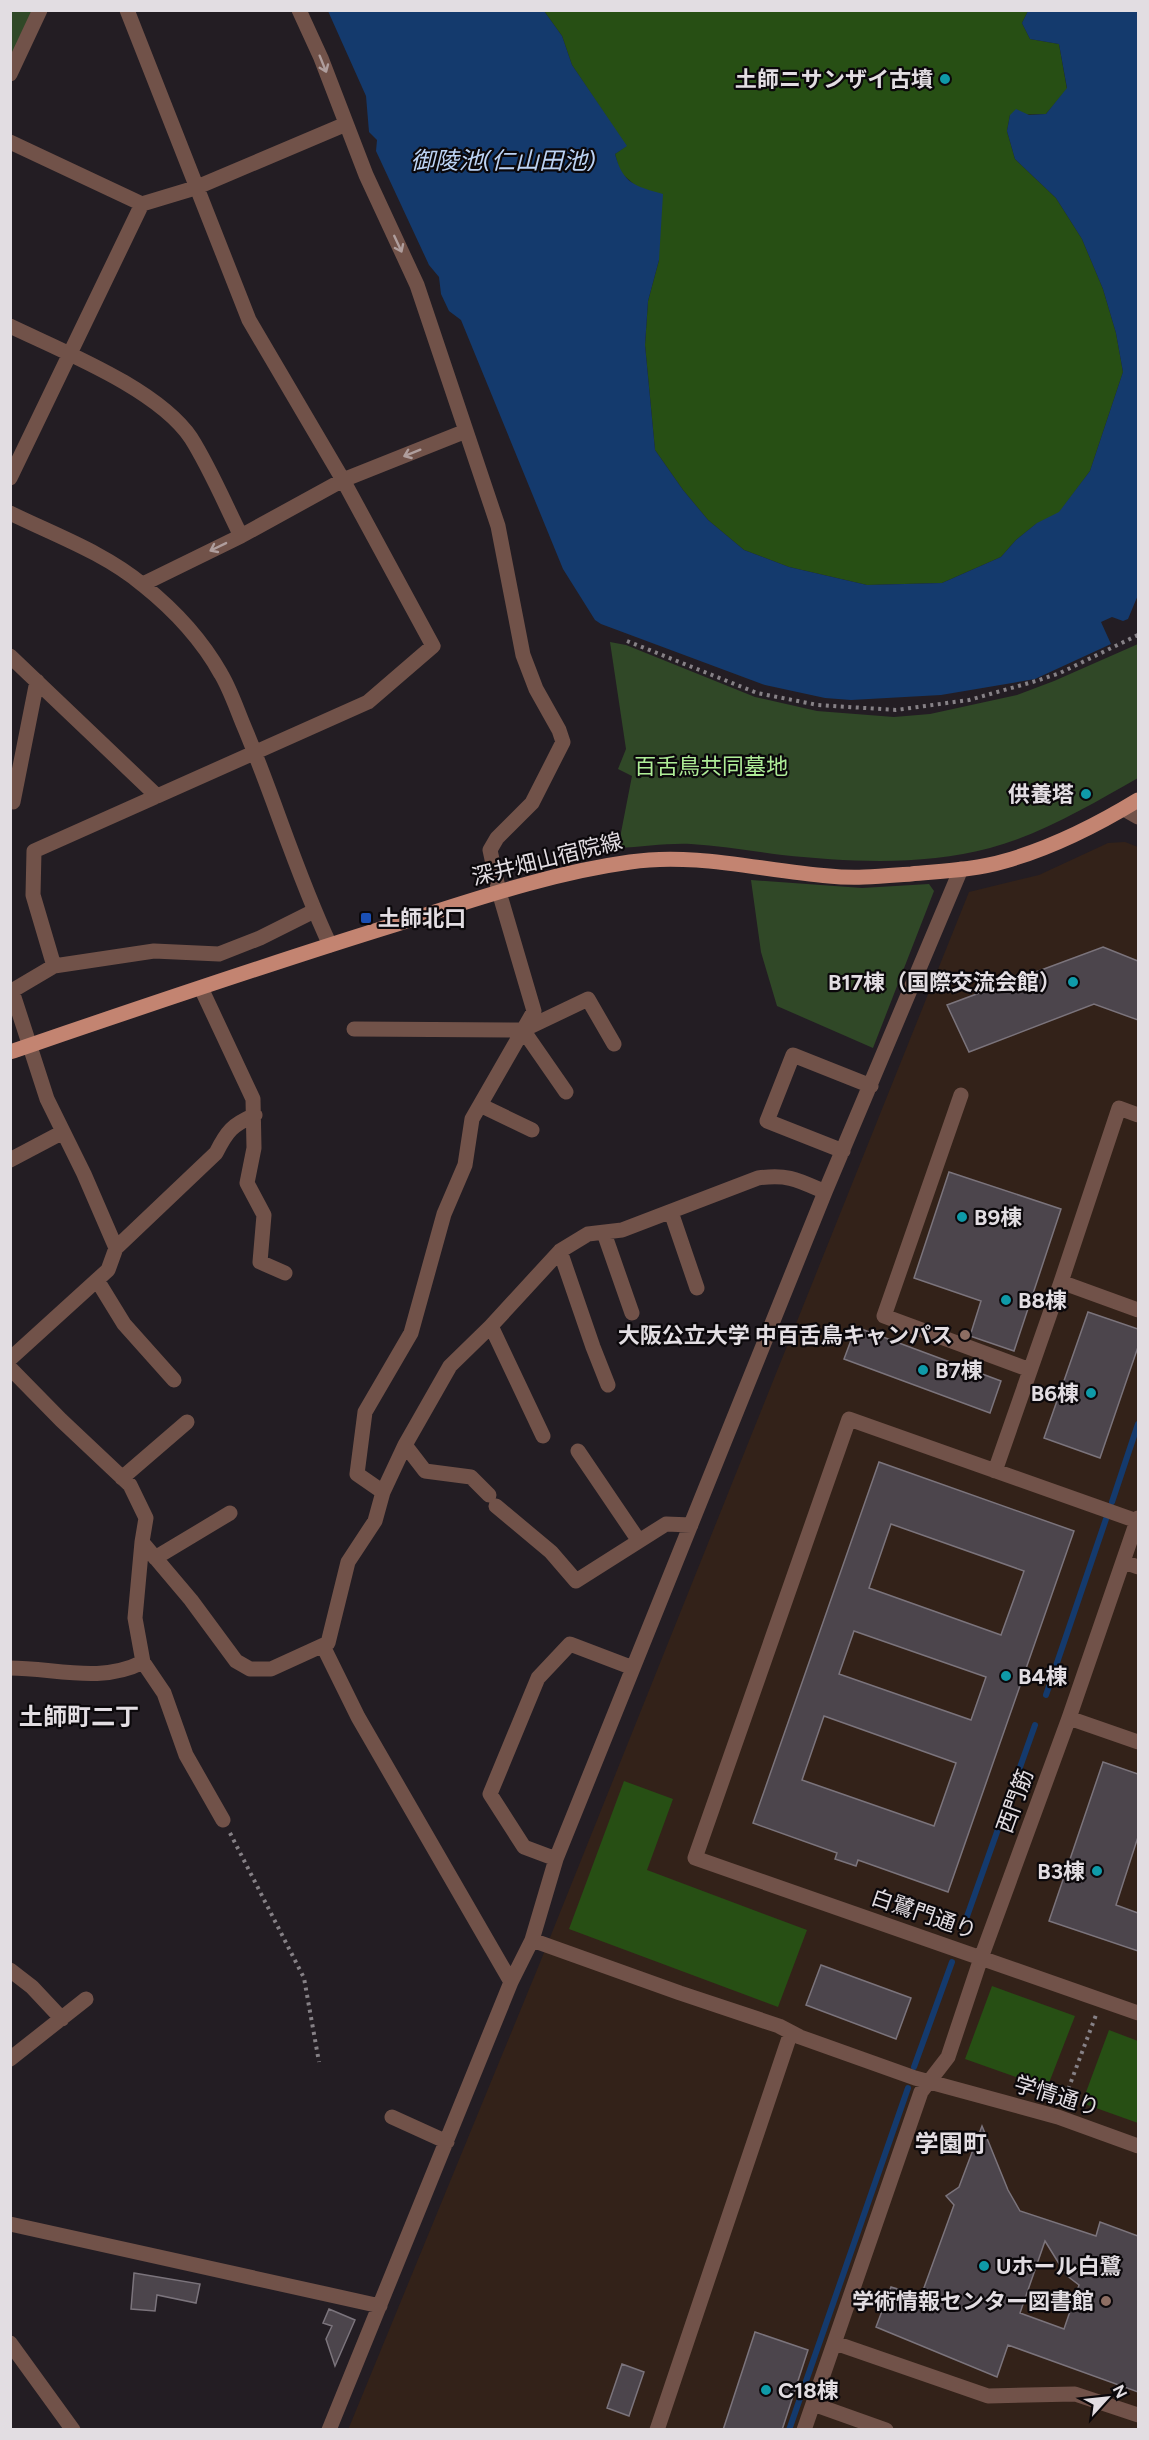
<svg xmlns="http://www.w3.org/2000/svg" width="1149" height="2440" viewBox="0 0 1149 2440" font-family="Figtree,'Noto Sans JP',sans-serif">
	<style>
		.education { fill: #332219 }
		.green { fill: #304827 }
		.forest { fill: #274f14 }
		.water { fill: #143a6d }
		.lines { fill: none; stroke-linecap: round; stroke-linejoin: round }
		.stream { stroke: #143a6d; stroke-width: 6 }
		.building { fill: #4c454c; stroke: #7b747c; stroke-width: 1.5; fill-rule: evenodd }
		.path { stroke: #868186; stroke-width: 4; stroke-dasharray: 3 4.5; stroke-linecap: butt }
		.minor { stroke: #715249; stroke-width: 15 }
		.major { stroke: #c38471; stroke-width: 15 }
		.oneway { stroke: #af9e9d }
		.culture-dot { fill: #0f9aa8; stroke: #0b080b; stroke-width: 2 }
		.transit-dot { fill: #1a4fb4; stroke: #0b080b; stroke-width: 2 }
		.education-dot { fill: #8d6e63; stroke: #0b080b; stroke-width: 2 }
		.labels { text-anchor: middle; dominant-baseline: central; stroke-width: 4.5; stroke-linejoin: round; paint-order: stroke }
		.poi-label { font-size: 22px; font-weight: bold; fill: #e2dde2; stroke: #0b080b; text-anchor: end }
		.park-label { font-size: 22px; fill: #aeec97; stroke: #0b080b }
		.street-label { font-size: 22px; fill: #e2dde2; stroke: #0b080b }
		.water-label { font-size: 24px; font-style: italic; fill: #bcd3f4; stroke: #0b080b }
		.neighbourhood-label { font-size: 24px; font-weight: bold; fill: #e2dde2; stroke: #0b080b }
	</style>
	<rect width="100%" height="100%" fill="#231d23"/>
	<path class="education" d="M1125,842L1138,847V2429L348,2430L539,1965L969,892L1039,875L1108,843Z"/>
	<path class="green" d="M11,11H33L11,62Z
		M610,642L626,645L755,697L817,711L894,717L930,714L1017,695L1054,681L1138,644V778C1092,804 1042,834 990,848C923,866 850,862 782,855C752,851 721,846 691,844C667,843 642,847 618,848L632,776L618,769L626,749Z
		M751,880L862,888L929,884L934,891L873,1048L777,1006L761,952Z"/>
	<path class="forest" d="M544,11H1028L1022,23L1030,39L1059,44L1067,89L1046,114L1010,115L1007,131L1015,159L1056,198L1082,239L1103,289L1116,333L1123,372L1090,471L1059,513L1036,524L1016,540L1001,557L942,583L867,585L789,567L744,550L708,520L683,490L655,450L645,345L648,301L659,260V230L636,186L620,172L615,154L626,146L572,65L562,36Z
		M624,1781L673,1799L647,1870L807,1930L778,2007L569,1929Z
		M992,1986L1075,2016L1047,2088L965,2059Z
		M1109,2030L1138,2041V2123L1082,2103Z"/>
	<path class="water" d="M328,11H544L562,36L572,65L627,146L615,154C623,184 635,186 663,194L659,260L648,301L645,345L655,450L683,490L708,520L744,550L789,567L867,585L942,583L1001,557L1016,540L1037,523L1059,512L1090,471L1123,372L1116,333L1103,289L1082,239L1056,198L1015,159L1007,131L1010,115L1016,109L1029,115L1046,114L1067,88L1059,44L1030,39L1022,23L1028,11H1138V595L1128,619L1123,621L1112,617L1101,622L1111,644L1035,679L941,695L851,700L825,698L765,685L601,624L595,620L563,569L461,320L449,311L441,294L439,277L429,265L376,151L377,140L369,132L366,96Z"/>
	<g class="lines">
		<path class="stream" d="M1112,1502L1138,1424
			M1046,1695L1106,1519
			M965,1922L1035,1725
			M914,2067L952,1962
			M789,2430L908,2088"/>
	</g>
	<path class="building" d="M1103,947L1138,961V1020L1094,1004L969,1052L947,1005Z
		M949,1172L1061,1209L1014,1351L970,1336L981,1301L914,1278Z
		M1088,1312L1138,1329V1347L1100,1458L1044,1438Z
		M856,1327L1001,1381L990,1413L844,1359Z
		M879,1462L1074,1531L948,1892L858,1860L856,1866L835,1859L837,1853L753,1823ZM891,1524L1024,1571L1001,1635L869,1588ZM854,1631L986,1677L971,1720L839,1674ZM824,1716L956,1763L934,1826L802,1780Z
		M1103,1762L1138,1774V1837L1116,1905L1138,1913V1951L1049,1921Z
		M821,1965L911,1998L896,2039L806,2005Z
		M982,2126L1008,2190L1020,2211L1096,2236L1100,2222L1138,2236V2392L1008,2345L997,2377L876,2327L891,2287L921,2296L954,2205L946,2196L959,2187ZM1045,2241L1066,2275L1079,2285L1064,2329L1020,2313Z
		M134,2273L200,2284L196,2303L157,2295L155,2311L131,2309Z
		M329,2309L355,2320L335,2366L326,2339L332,2326L323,2323Z
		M755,2332L808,2350L782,2430H723Z
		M622,2364L644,2372L629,2416L607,2408Z"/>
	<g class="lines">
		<path class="path" d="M627,641L757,693L818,705L896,710L969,700L1036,681L1060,673L1138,635
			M230,1833L304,1978L319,2062
			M1063,2103L1096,2015"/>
		<path class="minor" d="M299,10L321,58L366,175L417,285L498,526L523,655L536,689L559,730L563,742L532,803L497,838L490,850L499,892L534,1011L472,1119L465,1165L444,1214L411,1333L365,1412L357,1474L383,1492
			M10,74L40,10
			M10,142L142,204L195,188L346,124
			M10,326C64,352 158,389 191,438C210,468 225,504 241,536
			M10,478L142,204
			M10,513C55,535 105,553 143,585C173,609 202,640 221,674C230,689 236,707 243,724C274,797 296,873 330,945
			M143,584L241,536L343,480L466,431
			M10,656L157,796
			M13,802L37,681
			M1124,809L1138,817
			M54,966L154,951L219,954L260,938L314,911
			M201,988L253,1099L254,1148L247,1183L264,1215L260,1262L285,1273
			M10,992L54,966L33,895L34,851L368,702L433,646L343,480L249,320L127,10
			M354,1029L523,1030L588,999L614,1044
			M523,1030L566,1092
			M961,1095L884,1316L1030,1370
			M480,1105L532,1130
			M843,1151L767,1121L793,1055L871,1086
			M10,1160L63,1132
			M671,1212L697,1288
			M604,1233L632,1313
			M116,1248L216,1153C227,1131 232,1125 255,1115
			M560,1251L593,1347L608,1385
			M97,1280L124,1324L174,1380
			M1061,1282L1138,1310
			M491,1326L543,1436
			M10,1359L108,1270L116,1248L84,1174L47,1099L12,991
			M10,1368L61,1420L130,1485L146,1518L142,1542L191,1600L236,1661L250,1669H271L328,1643L348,1562L375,1521L383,1492L405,1445L450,1366L491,1326L560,1251L588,1234L622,1230L758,1178C789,1174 798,1180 825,1192
			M405,1445L425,1471L471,1477L489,1495
			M578,1451L639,1541
			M995,1471L1061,1282L1119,1108L1138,1115
			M122,1478L187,1422
			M496,1506L551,1552L576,1581L666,1524L691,1525
			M1137,1521L849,1419L695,1858L1138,2013
			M142,1542L135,1618L143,1662L164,1693L186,1755L223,1820
			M155,1558L230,1513
			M1124,1562L1138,1567
			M323,1646L358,1717L511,1982
			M10,1668C55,1668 100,1684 143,1662
			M1069,1718L1138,1742
			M556,1859L524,1847L490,1794L538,1678L570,1644L633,1668
			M532,1940L680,1993L779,2026L800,2037L915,2078L1058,2117L1138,2146
			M10,1970L32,1987L62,2019
			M10,2059L86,1999
			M392,2117L447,2142
			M10,2224L380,2306
			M10,2343L73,2430
			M835,2343L988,2396L1075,2394L1138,2415
			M813,2404L886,2430
			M329,2430L511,1982L532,1940L556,1859L825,1192L961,869
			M657,2430L791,2032
			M804,2430L921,2092L948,2057L981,1958L1069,1718L1138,1518"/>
		<path class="major" d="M10,1052C139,1008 267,964 397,924C473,900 550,873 630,862C695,852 763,871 829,876C856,879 884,876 911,874C942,871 975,870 1005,861C1051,848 1097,825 1138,800"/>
	</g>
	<defs><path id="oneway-shaft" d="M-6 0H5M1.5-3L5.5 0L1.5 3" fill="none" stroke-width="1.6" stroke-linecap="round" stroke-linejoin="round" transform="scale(1.5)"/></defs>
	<g class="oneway">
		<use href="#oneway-shaft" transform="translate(323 64) rotate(68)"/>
		<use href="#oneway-shaft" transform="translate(398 244) rotate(65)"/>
		<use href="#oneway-shaft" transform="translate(412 453) rotate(158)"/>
		<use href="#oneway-shaft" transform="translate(218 547) rotate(154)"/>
	</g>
	<g class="culture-dot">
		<circle cx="945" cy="79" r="6"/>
		<circle cx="1086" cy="794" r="6"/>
		<circle cx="1073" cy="982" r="6"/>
		<circle cx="962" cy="1217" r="6"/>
		<circle cx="1006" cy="1300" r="6"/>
		<circle cx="923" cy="1370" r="6"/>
		<circle cx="1091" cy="1393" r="6"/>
		<circle cx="1006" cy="1676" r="6"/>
		<circle cx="1097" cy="1871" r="6"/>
		<circle cx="984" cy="2266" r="6"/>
		<circle cx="766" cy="2390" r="6"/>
	</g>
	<rect class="transit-dot" x="360" y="912" width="12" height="12" rx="3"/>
	<g class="education-dot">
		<circle cx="965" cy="1335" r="6"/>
		<circle cx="1106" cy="2301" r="6"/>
	</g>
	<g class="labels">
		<g class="poi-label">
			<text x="933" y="79">土師ニサンザイ古墳</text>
			<text x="1074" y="794">供養塔</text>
			<text x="378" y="918" text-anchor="start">土師北口</text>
			<text x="1061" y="982">B17棟（国際交流会館）</text>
			<text x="974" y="1217" text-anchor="start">B9棟</text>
			<text x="1018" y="1300" text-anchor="start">B8棟</text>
			<text x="953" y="1335">大阪公立大学 中百舌鳥キャンパス</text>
			<text x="935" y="1370" text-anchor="start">B7棟</text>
			<text x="1079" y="1393">B6棟</text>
			<text x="1018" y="1676" text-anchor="start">B4棟</text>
			<text x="1085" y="1871">B3棟</text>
			<text x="996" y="2266" text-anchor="start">Uホール白鷺</text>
			<text x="1094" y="2301">学術情報センター図書館</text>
			<text x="778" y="2390" text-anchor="start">C18棟</text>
		</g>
		<g class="park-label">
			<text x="711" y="766">百舌鳥共同墓地</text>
		</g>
		<g class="street-label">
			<text transform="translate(547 859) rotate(-14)">深井畑山宿院線</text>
			<text transform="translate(1015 1801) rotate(-70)">西門筋</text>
			<text transform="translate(924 1914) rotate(19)">白鷺門通り</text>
			<text transform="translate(1057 2096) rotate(17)">学情通り</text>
		</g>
		<g class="water-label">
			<text x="503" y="160">御陵池(仁山田池)</text>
		</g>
		<g class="neighbourhood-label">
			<text x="79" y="1716">土師町二丁</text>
			<text x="951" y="2143">学園町</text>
		</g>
	</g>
	<rect width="1149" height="2440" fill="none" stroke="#e2dde2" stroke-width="24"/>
	<g transform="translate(1107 2398) rotate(63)" stroke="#0b080b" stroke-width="4.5" paint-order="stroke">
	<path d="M0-4.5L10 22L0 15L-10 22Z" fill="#e2dde2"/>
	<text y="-9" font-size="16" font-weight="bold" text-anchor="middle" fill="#e2dde2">N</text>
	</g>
</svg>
